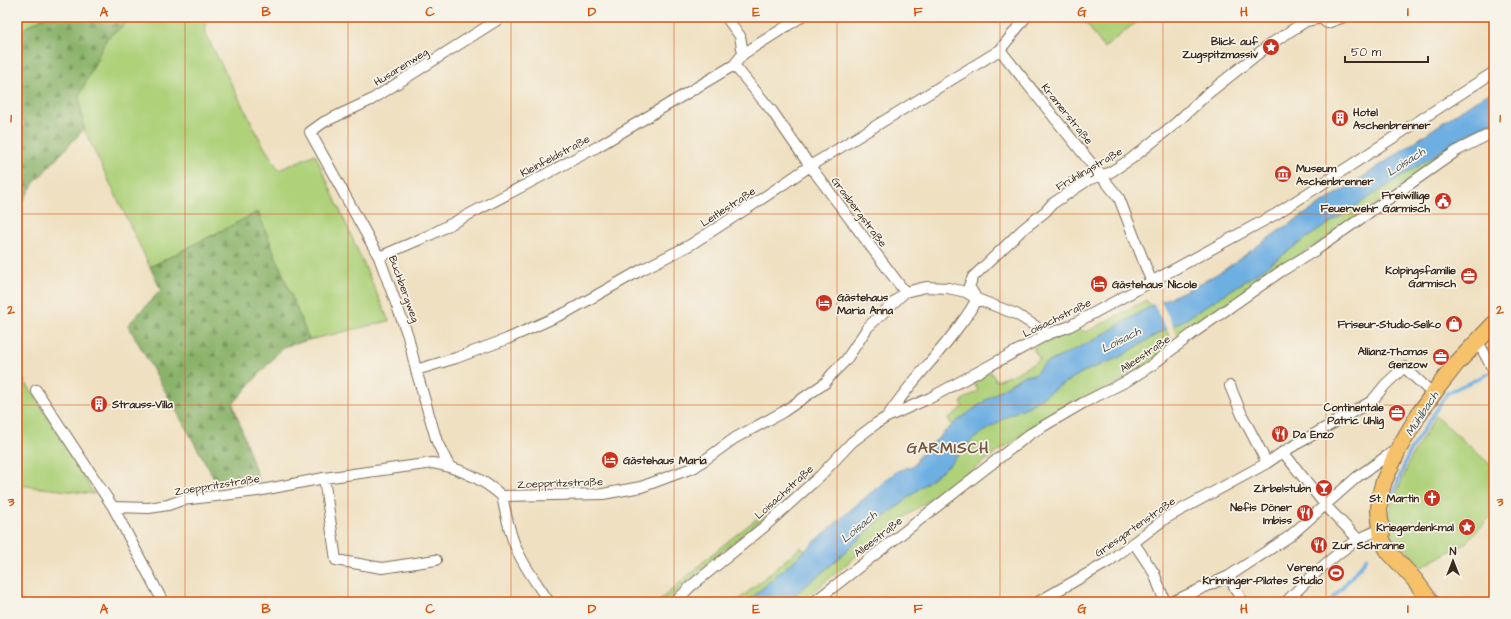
<svg xmlns="http://www.w3.org/2000/svg" width="1511" height="619" viewBox="0 0 1511 619" font-family="'Architects Daughter',sans-serif">
	<style>
		.grass { fill: #aed17a; stroke: #747e4c }
		.forest { fill: url(#forest-firs); stroke: #626e44 }
		.water { fill: #6eafe2; stroke: #546c80 }
		.pier { fill: #efe0c1 }
		.lines { fill: none; stroke-linecap: round; stroke-linejoin: round }
		.stream { stroke: #6eafe2; stroke-width: 3.5 }
		.street-casing { stroke: #7a6a57; stroke-width: 12 }
		.primary-casing { stroke: #7a6a57; stroke-width: 18 }
		.street { stroke: #fff; stroke-width: 10 }
		.primary { stroke: #f5c16b; stroke-width: 16 }
		.grid { fill: none; stroke: #d7540e; stroke-width: 1; stroke-opacity: 0.55 }
		.labels { text-anchor: middle; dominant-baseline: central; stroke-width: 3.5; stroke-linejoin: round; paint-order: stroke }
		.poi-label { font-size: 11px; font-weight: bold; fill: #3b2a1e; stroke: #f7f3e8; text-anchor: end }
		.street-label { font-size: 11px; fill: #3b2a1e; stroke: #f7f3e8 }
		.water-label { font-size: 12px; font-style: italic; fill: #4a5259; stroke: #f7f3e8 }
		.district-label { font-size: 15px; font-weight: bold; letter-spacing: 1px; fill: #765741; stroke: #f7f3e8 }
		.neatline { fill: none; stroke: #d7540e; stroke-width: 1.5 }
		.grid-label { font-size: 13px; text-anchor: middle; font-weight: bold; fill: #d7540e }
	</style>
	<defs>
		<pattern id="forest-firs" width="22" height="20" patternUnits="userSpaceOnUse"><rect width="22" height="20" fill="#8ab36a"/><path d="M5 1l3.5 6h-7zM16 11l3.5 6h-7z" fill="#729257"/></pattern>
	</defs>
	<rect width="100%" height="100%" fill="#f7f3e8"/>
	<filter id="ink" filterUnits="userSpaceOnUse"><feTurbulence type="fractalNoise" baseFrequency=".025" numOctaves="2"/><feDisplacementMap in="SourceGraphic" scale="8" xChannelSelector="R" yChannelSelector="G"/><feConvolveMatrix kernelMatrix="1 2 1 2 8 2 1 2 1" color-interpolation-filters="sRGB"/></filter>
	<filter id="wash" filterUnits="userSpaceOnUse"><feTurbulence type="fractalNoise" baseFrequency=".012" numOctaves="4" result="noise"/><feDisplacementMap in="SourceGraphic" scale="16" xChannelSelector="R" yChannelSelector="G"/><feGaussianBlur stdDeviation="0.9" result="paint"/><feColorMatrix in="noise" values="0 0 0 0 0 0 0 0 0 0 0 0 0 0 0 0 0 1.4 0 .05"/><feComposite in="paint" operator="in"/></filter>
	<g filter="url(#wash)">
		<rect width="100%" height="100%" fill="#efe0c1"/>
		<path class="grass" d="M17,17H45L26,27L17,42Z
			M134,17H205V33L264,147L279,170L315,154L389,321L309,340L258,212L150,267L84,129L79,96L107,38Z
			M1082,17H1130L1135,23L1104,48Z
			M1494,121V124L1478,135L1182,335H1178L1173,325L1186,319L1262,270L1305,239L1467,134Z
			M1146,300L1151,306L1094,340L1043,365L1034,375H1024L986,400L952,425L948,419L963,407L961,403L964,399L978,391L973,380L991,372L996,381L1014,374L1040,360L1033,348L1071,331L1075,328L1086,332Z
			M1166,329L1171,340L1168,343L1167,348L1149,363L1116,384L1055,412L1032,428L913,511L867,547L801,602H786L837,560L874,525L950,464L973,439L1011,414L1029,406L1056,388L1083,372L1120,357Z
			M20,375L33,393L94,494L17,485V377Z
			M1436,416L1494,468V514L1465,543L1422,567L1390,531L1387,522L1389,511L1412,456Z
			M788,494L789,496L707,564L664,602H661L660,600L717,550Z
			M801,547L805,551L747,602H736Z"/>
		<path class="forest" d="M45,17H134L107,38L79,96L84,129L34,183L17,211V133L24,125L17,103V42L26,27Z
			M258,212L309,340L283,347L233,404L259,481L214,478L128,325L161,290L150,267Z"/>
		<path class="water" d="M1494,87V121L1467,134L1305,239L1262,270L1186,319L1160,332L1120,357L1083,372L1056,388L1029,406L1011,414L973,439L950,464L874,525L837,560L786,602H747L855,506L897,471L915,465L919,456L952,425L986,400L1024,375H1034L1043,365L1094,340L1151,306L1194,287L1224,270L1280,230L1363,177L1476,100L1492,92V88Z"/>
		<path class="pier" d="M1160,300L1174,327L1167,330L1153,303Z"/>
		<g class="lines">
			<path class="stream" d="M1393,494L1410,451L1447,393L1492,372
				M1330,602L1364,562L1367,557"/>
		</g>
	</g>
	<g filter="url(#ink)">
		<g class="lines">
			<g class="street-casing">
				<path id="street" d="M726,17L740,36L743,54L734,65L772,111L810,166L905,292L926,287L948,288L966,292L977,299L1016,314L1048,334
					M1000,50L1119,198L1152,283
					M743,54L801,17
					M379,257L430,235L597,147L734,65
					M975,296L969,286L973,277L1022,230L1046,211L1052,204L1088,180L1101,175L1109,173L1131,159L1176,123L1206,95L1269,45L1306,21L1321,18L1327,23L1344,17
					M1477,340L1494,371
					M416,370L456,358L507,339L567,312L641,270L690,245L754,204L810,166L1000,50L1026,17
					M1230,386L1242,415L1267,463L1283,452L1326,506L1358,539
					M36,390L113,507L163,602
					M887,417C909,383 939,355 962,322C968,315 972,307 977,299
					M1283,452L1372,401L1385,385L1404,367L1433,394
					M449,466L437,442L416,370L408,336L379,257L310,132L324,122L371,100L502,17
					M324,478L336,560L382,568L436,560
					M502,496C506,514 509,533 517,550C525,568 538,585 549,602
					M113,507L149,508L168,505L182,500L257,491L324,478L433,463C459,468 483,479 502,496L603,494L641,487L695,467L735,438L783,412L825,383L832,374L846,360L868,327L905,292
					M1134,543L1154,573L1165,602
					M1229,576L1242,602
					M675,602L691,586L764,527L820,476L852,442L877,423L887,417L930,398L1048,334L1068,327L1276,214L1494,72
					M814,602L1030,434L1083,403L1127,381L1152,365L1196,331L1280,272L1316,250L1458,150L1494,132
					M1038,602L1108,562L1166,518L1267,463
					M1172,602L1229,576L1290,536L1357,477L1397,449
					M1286,602C1308,579 1331,557 1357,540C1364,536 1373,533 1380,529"/>
			</g>
			<g class="primary-casing">
				<path id="primary" d="M1431,602L1414,579L1389,552L1382,540L1379,510L1380,495L1384,481L1399,448L1419,414L1438,387L1456,364L1494,324"/>
			</g>
			<use href="#street" class="street"/>
			<use href="#primary" class="primary"/>
		</g>
	</g>
	<path class="grid" d="M185,17V602M348,17V602M511,17V602M674,17V602M837,17V602M1000,17V602M1163,17V602M1326,17V602M17,214H1494M17,405H1494"/>
	<defs>
		<g id="sight-disc" transform="scale(0.9)"><circle r="9.5" fill="#c8321e" stroke="#f7f3e8"/><path d="M0-6L1.8-2.2L6-1.7L2.9 1.2L3.7 5.4L0 3.3L-3.7 5.4L-2.9 1.2L-6-1.7L-1.8-2.2Z" fill="#fff"/></g>
		<g id="building-disc" transform="scale(0.9)"><circle r="9.5" fill="#c8321e" stroke="#f7f3e8"/><path d="M-4-6H4V6H1V3H-1V6H-4ZM-2.5-4.3h1.7v1.8h-1.7ZM.8-4.3h1.7v1.8H.8ZM-2.5-1h1.7V.8h-1.7ZM.8-1h1.7V.8H.8Z" fill="#fff"/></g>
		<g id="museum-disc" transform="scale(0.9)"><circle r="9.5" fill="#c8321e" stroke="#f7f3e8"/><path d="M0-6L6-3V-2H-6V-3ZM-5-1h2V3h-2ZM-1-1h2V3h-2ZM3-1h2V3H3ZM-6 4H6V6H-6Z" fill="#fff"/></g>
		<g id="civic-disc" transform="scale(0.9)"><circle r="9.5" fill="#c8321e" stroke="#f7f3e8"/><path d="M-.6-6.5H3V-4.5H.6V-3L4-1V1h2V6H-6V1h2V-1L-.6-3ZM-1.2 2.5V6h2.4V2.5Z" fill="#fff"/></g>
		<g id="office-disc" transform="scale(0.9)"><circle r="9.5" fill="#c8321e" stroke="#f7f3e8"/><path d="M-6-3h4V-5.5h4V-3h4V5H-6ZM-1-4.5V-3h2v-1.5ZM-6 0V1H6V0Z" fill="#fff"/></g>
		<g id="hotel-disc" transform="scale(0.9)"><circle r="9.5" fill="#c8321e" stroke="#f7f3e8"/><path d="M-6-4.5h1.5V1H6V5H4.5V3h-9V5H-6ZM-4 0a1.8 1.8 0 1 1 3.6 0ZM.5 0V-2.5h3Q6-2.5 6 0Z" fill="#fff"/></g>
		<g id="shop-disc" transform="scale(0.9)"><circle r="9.5" fill="#c8321e" stroke="#f7f3e8"/><path d="M-5-2.5h2.3a2.7 3.5 0 0 1 5.4 0H5L5.5 6h-11ZM-1.5-2.5h3a1.5 2.3 0 0 0-3 0Z" fill="#fff"/></g>
		<g id="restaurant-disc" transform="scale(0.9)"><circle r="9.5" fill="#c8321e" stroke="#f7f3e8"/><path d="M-5-6h1v4h1v-4h1v4h1v-4h1v5L-1.5 .5V6h-2V.5L-5-1ZM5-6V6H3V1.5H1.5Q1.5-4 5-6Z" fill="#fff"/></g>
		<g id="bar-disc" transform="scale(0.9)"><circle r="9.5" fill="#c8321e" stroke="#f7f3e8"/><path d="M-6-5H6L.8 .8V4.5H3.5V6h-7V4.5H-.8V.8Z" fill="#fff"/></g>
		<g id="church-disc" transform="scale(0.9)"><circle r="9.5" fill="#c8321e" stroke="#f7f3e8"/><path d="M-1.2-6h2.4v3.5h3.3v2.4h-3.3V6h-2.4V-.1h-3.3v-2.4h3.3Z" fill="#fff"/></g>
		<g id="stadium-disc" transform="scale(0.9)"><circle r="9.5" fill="#c8321e" stroke="#f7f3e8"/><path d="M0-5a6.5 5 0 1 0 0 10a6.5 5 0 1 0 0-10ZM-3.5-1.8h7v3.6h-7Z" fill="#fff"/></g>
	</defs>
	<g fill-rule="evenodd">
		<use href="#sight-disc" x="1271" y="47"/>
		<use href="#building-disc" x="1340" y="118"/>
		<use href="#museum-disc" x="1283" y="174"/>
		<use href="#civic-disc" x="1443" y="201"/>
		<use href="#office-disc" x="1469" y="276"/>
		<use href="#hotel-disc" x="1099" y="284"/>
		<use href="#hotel-disc" x="824" y="303"/>
		<use href="#shop-disc" x="1454" y="324"/>
		<use href="#office-disc" x="1441" y="357"/>
		<use href="#building-disc" x="99" y="404"/>
		<use href="#office-disc" x="1397" y="413"/>
		<use href="#restaurant-disc" x="1280" y="434"/>
		<use href="#hotel-disc" x="610" y="460"/>
		<use href="#bar-disc" x="1324" y="488"/>
		<use href="#church-disc" x="1432" y="498"/>
		<use href="#restaurant-disc" x="1305" y="513"/>
		<use href="#sight-disc" x="1467" y="527"/>
		<use href="#restaurant-disc" x="1319" y="545"/>
		<use href="#stadium-disc" x="1336" y="573"/>
	</g>
	<g class="labels">
		<g class="poi-label">
			<text x="1258" y="41">Blick auf<tspan x="1258" dy="13">Zugspitzmassiv</tspan></text>
			<text x="1353" y="112" text-anchor="start">Hotel<tspan x="1353" dy="13">Aschenbrenner</tspan></text>
			<text x="1296" y="168" text-anchor="start">Museum<tspan x="1296" dy="13">Aschenbrenner</tspan></text>
			<text x="1430" y="195">Freiwillige<tspan x="1430" dy="13">Feuerwehr Garmisch</tspan></text>
			<text x="1456" y="270">Kolpingsfamilie<tspan x="1456" dy="13">Garmisch</tspan></text>
			<text x="1112" y="284" text-anchor="start">Gästehaus Nicole</text>
			<text x="837" y="297" text-anchor="start">Gästehaus<tspan x="837" dy="13">Maria Anna</tspan></text>
			<text x="1441" y="324">Friseur-Studio-Selko</text>
			<text x="1428" y="351">Allianz-Thomas<tspan x="1428" dy="13">Genzow</tspan></text>
			<text x="112" y="404" text-anchor="start">Strauss-Villa</text>
			<text x="1384" y="407">Continentale<tspan x="1384" dy="13">Patric Uhlig</tspan></text>
			<text x="1293" y="434" text-anchor="start">Da Enzo</text>
			<text x="623" y="460" text-anchor="start">Gästehaus Maria</text>
			<text x="1311" y="488">Zirbelstubn</text>
			<text x="1419" y="498">St. Martin</text>
			<text x="1292" y="507">Nefis Döner<tspan x="1292" dy="13">Imbiss</tspan></text>
			<text x="1454" y="527">Kriegerdenkmal</text>
			<text x="1332" y="545" text-anchor="start">Zur Schranne</text>
			<text x="1323" y="567">Verena<tspan x="1323" dy="13">Krinninger-Pilates Studio</tspan></text>
		</g>
		<g class="street-label">
			<text transform="translate(401 67) rotate(-32)">Husarenweg</text>
			<text transform="translate(1067 114) rotate(51)">Kramerstraße</text>
			<text transform="translate(555 156) rotate(-28)">Kleinfeldstraße</text>
			<text transform="translate(1089 169) rotate(-30)">Frühlingstraße</text>
			<text transform="translate(728 207) rotate(-33)">Leitlestraße</text>
			<text transform="translate(859 212) rotate(53)">Grasbergstraße</text>
			<text transform="translate(404 289) rotate(70)">Buchbergweg</text>
			<text transform="translate(1057 318) rotate(-26)">Loisachstraße</text>
			<text transform="translate(1145 354) rotate(-34)">Alleestraße</text>
			<text transform="translate(560 483) rotate(-2)">Zoeppritzstraße</text>
			<text transform="translate(217 485) rotate(-9)">Zoeppritzstraße</text>
			<text transform="translate(784 492) rotate(-42)">Loisachstraße</text>
			<text transform="translate(1135 527) rotate(-35)">Griesgartenstraße</text>
			<text transform="translate(878 537) rotate(-38)">Alleestraße</text>
		</g>
		<g class="water-label">
			<text transform="translate(1406 162) rotate(-33)">Loisach</text>
			<text transform="translate(1121 340) rotate(-27)">Loisach</text>
			<text transform="translate(1422 414) rotate(-57)">Mühlbach</text>
			<text transform="translate(859 527) rotate(-40)">Loisach</text>
		</g>
		<g class="district-label">
			<text x="948" y="448">GARMISCH</text>
		</g>
	</g>
	<rect width="1511" height="619" fill="none" stroke="#f7f3e8" stroke-width="44"/>
	<g transform="translate(1453 561)" stroke="#f7f3e8" stroke-width="3" paint-order="stroke">
	<path d="M0-3L7 15L0 10L-7 15Z" fill="#3b2a1e"/>
	<text y="-6" font-size="11" font-weight="bold" text-anchor="middle" fill="#3b2a1e">N</text>
	</g>
	<path d="M1345 56v6h83v-6" fill="none" stroke="#3b2a1e" stroke-width="2"/>
	<text x="1351" y="56" font-size="12" fill="#3b2a1e" stroke="#f7f3e8" stroke-width="3" paint-order="stroke">50 m</text>
	<rect x="22" y="22" width="1467" height="575" class="neatline"/>
	<g class="grid-label">
		<text x="104" y="16">A</text>
		<text x="266" y="16">B</text>
		<text x="430" y="16">C</text>
		<text x="592" y="16">D</text>
		<text x="756" y="16">E</text>
		<text x="918" y="16">F</text>
		<text x="1082" y="16">G</text>
		<text x="1244" y="16">H</text>
		<text x="1408" y="16">I</text>
		<text x="11" y="122">1</text>
		<text x="1500" y="122">1</text>
		<text x="11" y="314">2</text>
		<text x="1500" y="314">2</text>
		<text x="11" y="506">3</text>
		<text x="1500" y="506">3</text>
		<text x="104" y="613">A</text>
		<text x="266" y="613">B</text>
		<text x="430" y="613">C</text>
		<text x="592" y="613">D</text>
		<text x="756" y="613">E</text>
		<text x="918" y="613">F</text>
		<text x="1082" y="613">G</text>
		<text x="1244" y="613">H</text>
		<text x="1408" y="613">I</text>
	</g>
</svg>
